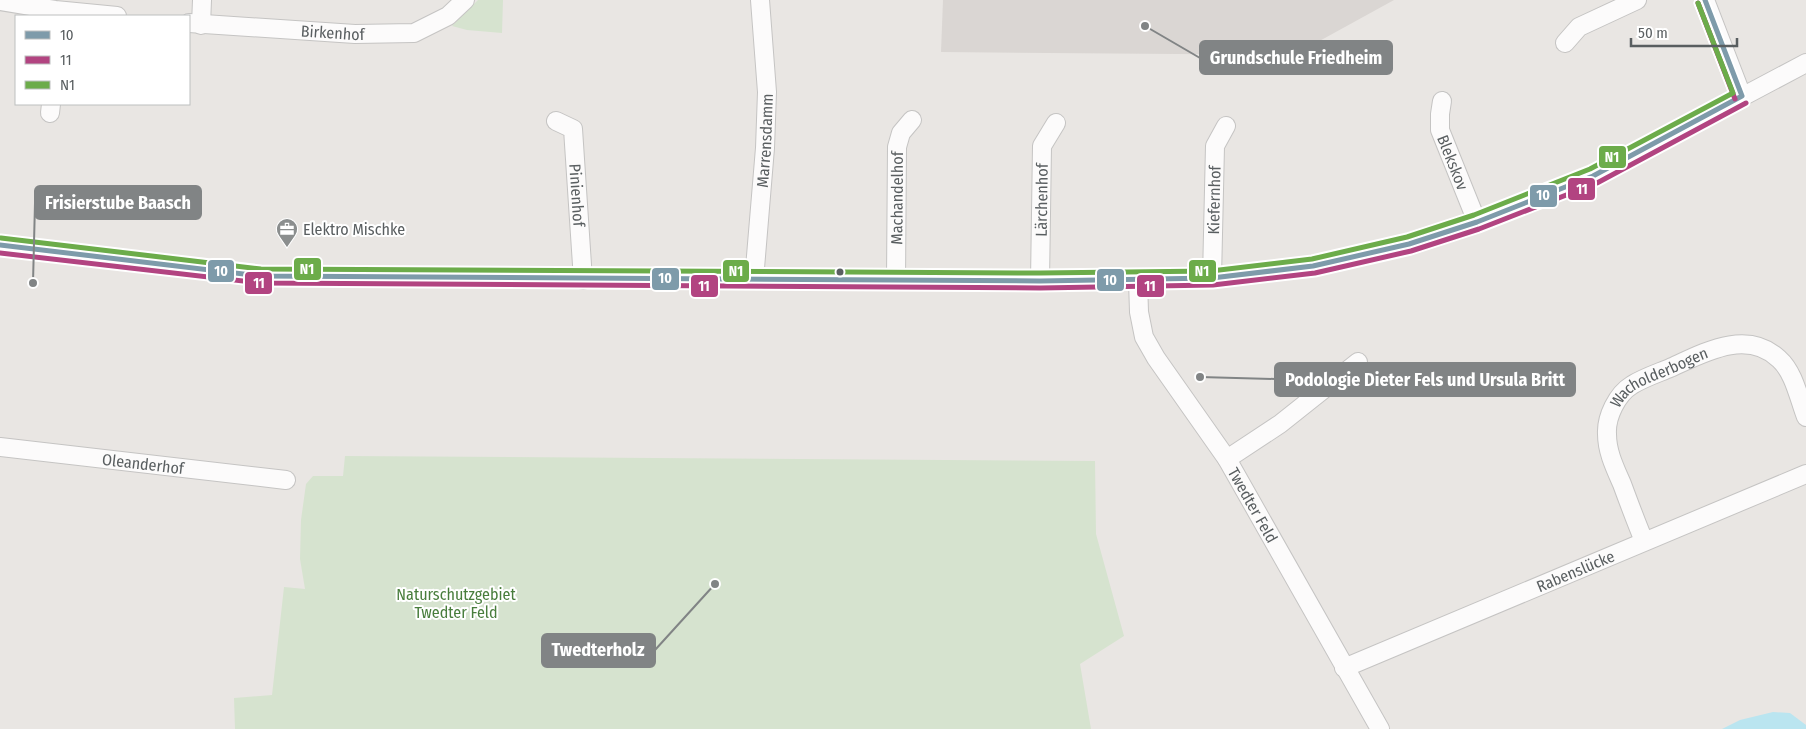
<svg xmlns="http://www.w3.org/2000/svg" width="1806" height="729" viewBox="0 0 1806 729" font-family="'Fira Sans Condensed',sans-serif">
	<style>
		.education { fill: #dad6d3 }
		.green { fill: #d6e3cf }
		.water { fill: #bae5f0 }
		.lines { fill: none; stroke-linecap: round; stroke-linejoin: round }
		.minor-casing { stroke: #c5c4c3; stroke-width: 20 }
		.minor { stroke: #fcfbfb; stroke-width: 18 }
		.bus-1-casing { stroke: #fff; stroke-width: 9 }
		.bus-2-casing { stroke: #fff; stroke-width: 9 }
		.bus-3-casing { stroke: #fff; stroke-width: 9 }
		.bus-1 { stroke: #7e9baa; stroke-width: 5 }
		.bus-2 { stroke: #b24481; stroke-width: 5 }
		.bus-3 { stroke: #6cac4a; stroke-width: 5 }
		.bus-dot { fill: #595e60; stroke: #fff; stroke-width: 2 }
		.labels { text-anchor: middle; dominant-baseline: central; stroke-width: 4; stroke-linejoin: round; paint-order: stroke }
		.street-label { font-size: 16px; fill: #595e60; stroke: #fff }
		.poi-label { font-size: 16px; fill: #595e60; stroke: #fff; text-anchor: start }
		.park-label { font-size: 16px; fill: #487d3c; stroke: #fff }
		.leader { fill: none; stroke: #818485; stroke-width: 2 }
		.callout-dot { fill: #818485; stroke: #fff; stroke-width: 2 }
		.callout { fill: #818485; stroke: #818485; stroke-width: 2 }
		.callout-label { font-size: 18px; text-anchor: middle; font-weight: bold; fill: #fff }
		.line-badge { stroke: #fff; stroke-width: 2 }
		.badge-label { font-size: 14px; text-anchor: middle; font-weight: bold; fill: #fff }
	</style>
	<rect width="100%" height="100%" fill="#e9e6e3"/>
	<path class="education" d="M943,0H1394L1294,55L941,52Z"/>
	<path class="green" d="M478,0H503L502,33L467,30L452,26Z
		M345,456L1095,461L1096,534L1124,636L1080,664L1091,729H235L234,698L272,695L284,587L305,589L300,559L301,520L306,484L313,476H343Z"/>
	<path class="water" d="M1773,712L1790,713L1806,725V729H1722L1740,720Z"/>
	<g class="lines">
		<g class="minor-casing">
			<g id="minor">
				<path d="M1705,0L1742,96"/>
				<path d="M0,1L55,10L117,16"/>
				<path id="s1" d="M189,23L355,34L414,33L448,16L465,0"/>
				<path d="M201,25L202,0"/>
				<path d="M1565,43L1579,27L1637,0"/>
				<path id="s2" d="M1442,101L1440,114V130L1477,222"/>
				<path d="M50,113L51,104"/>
				<path id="s3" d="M556,121L573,129L583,280"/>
				<path d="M0,245L261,276L730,280L1040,281L1212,278L1313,266L1349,258L1409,244L1477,222L1593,176L1806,63"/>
				<path id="s4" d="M1212,278L1215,146L1226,126"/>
				<path id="s5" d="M754,280L765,148L767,92L760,0"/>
				<path id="s6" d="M896,280L897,147L901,133L912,120"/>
				<path id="s7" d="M1138,280L1139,312L1144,337L1156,358L1227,459L1380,729"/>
				<path id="s8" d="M1040,281L1042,146L1056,123"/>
				<path id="s9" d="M0,447L286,480"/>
				<path d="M1227,459L1280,424L1358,362"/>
				<path id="s10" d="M1644,541C1636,522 1629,503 1622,484C1615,468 1607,452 1607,434C1606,417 1617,394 1632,385C1643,378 1658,373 1670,368C1703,353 1747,328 1779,359C1794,372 1799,399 1806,417"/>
				<path id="s11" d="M1344,668L1806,474"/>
			</g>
		</g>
		<use href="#minor" class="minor"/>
		<g class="bus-1-casing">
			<path id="bus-1" d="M1705,0L1742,96
				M0,245L261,276L1040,281L1212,278L1313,266L1409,244L1477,222L1593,176L1742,96"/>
		</g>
		<g class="bus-2-casing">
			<path id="bus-2" d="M1698,3L1735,99
				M0,253L261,283L1040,288L1213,285L1315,273L1411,251L1479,229L1597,183L1746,103"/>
		</g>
		<g class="bus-3-casing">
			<path id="bus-3" d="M1,238L261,269L1040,273L1211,271L1312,259L1407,237L1474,215L1590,169L1733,93L1698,3"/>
		</g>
		<use href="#bus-1" class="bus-1"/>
		<use href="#bus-2" class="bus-2"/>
		<use href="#bus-3" class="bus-3"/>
	</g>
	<defs>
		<g id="office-pin" transform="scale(1.125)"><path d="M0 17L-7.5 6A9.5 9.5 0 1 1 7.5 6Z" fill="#8b8e8e" stroke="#fff"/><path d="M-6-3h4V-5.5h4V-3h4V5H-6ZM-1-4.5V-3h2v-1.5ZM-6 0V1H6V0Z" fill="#fff"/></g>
	</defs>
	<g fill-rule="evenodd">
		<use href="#office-pin" x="287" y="229"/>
	</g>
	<circle class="bus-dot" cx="840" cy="272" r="4.5"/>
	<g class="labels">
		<g class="street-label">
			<text stroke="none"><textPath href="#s1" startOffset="144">Birkenhof</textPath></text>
			<text stroke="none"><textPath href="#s5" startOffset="140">Marrensdamm</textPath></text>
			<text stroke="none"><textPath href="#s2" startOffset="64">Blekskov</textPath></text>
			<text stroke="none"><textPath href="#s3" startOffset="85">Pinienhof</textPath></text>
			<text stroke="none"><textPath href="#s6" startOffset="82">Machandelhof</textPath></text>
			<text stroke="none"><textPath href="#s8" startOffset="81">Lärchenhof</textPath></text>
			<text stroke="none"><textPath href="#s4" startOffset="78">Kiefernhof</textPath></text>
			<text stroke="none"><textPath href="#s10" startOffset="198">Wacholderbogen</textPath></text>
			<text stroke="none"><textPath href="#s9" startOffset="144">Oleanderhof</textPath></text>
			<text stroke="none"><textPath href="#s7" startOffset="258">Twedter Feld</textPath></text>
			<text stroke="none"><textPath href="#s11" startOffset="251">Rabenslücke</textPath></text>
		</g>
		<g class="poi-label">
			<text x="303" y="229">Elektro Mischke</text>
		</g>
		<g class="park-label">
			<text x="456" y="594">Naturschutzgebiet<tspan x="456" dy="18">Twedter Feld</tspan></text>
		</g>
	</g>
	<path class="leader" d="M1145 26L1200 58M33 283L35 203M1200 377L1275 379M715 584L655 650"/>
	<g class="callout-dot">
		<circle cx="1145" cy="26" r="5"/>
		<circle cx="33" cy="283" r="5"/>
		<circle cx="1200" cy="377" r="5"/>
		<circle cx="715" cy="584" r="5"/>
	</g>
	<g class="callout">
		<rect x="1200" y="41" width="192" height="33" rx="5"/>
		<rect x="35" y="186" width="166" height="33" rx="5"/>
		<rect x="1275" y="363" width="300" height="33" rx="5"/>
		<rect x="542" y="634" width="113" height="33" rx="5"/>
	</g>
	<g class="callout-label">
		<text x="1296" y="64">Grundschule Friedheim</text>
		<text x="118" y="209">Frisierstube Baasch</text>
		<text x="1425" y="386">Podologie Dieter Fels und Ursula Britt</text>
		<text x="598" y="656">Twedterholz</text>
	</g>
	<g class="line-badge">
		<rect x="1598" y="145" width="29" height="24" rx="5" fill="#6cac4a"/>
		<rect x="1567" y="177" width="29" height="24" rx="5" fill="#b24481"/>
		<rect x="1529" y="184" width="29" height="24" rx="5" fill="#7e9baa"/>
		<rect x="293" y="257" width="29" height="24" rx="5" fill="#6cac4a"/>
		<rect x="1188" y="259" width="29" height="24" rx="5" fill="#6cac4a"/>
		<rect x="207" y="259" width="28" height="24" rx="5" fill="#7e9baa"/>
		<rect x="722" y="259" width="28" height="24" rx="5" fill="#6cac4a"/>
		<rect x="651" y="267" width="29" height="24" rx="5" fill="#7e9baa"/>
		<rect x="1096" y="268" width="29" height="24" rx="5" fill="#7e9baa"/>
		<rect x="244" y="271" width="29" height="24" rx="5" fill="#b24481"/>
		<rect x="690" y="274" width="29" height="24" rx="5" fill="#b24481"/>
		<rect x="1136" y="274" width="29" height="24" rx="5" fill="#b24481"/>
	</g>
	<g class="badge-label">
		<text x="1612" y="162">N1</text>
		<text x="1582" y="194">11</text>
		<text x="1543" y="200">10</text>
		<text x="307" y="274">N1</text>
		<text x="1202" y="276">N1</text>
		<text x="221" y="276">10</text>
		<text x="736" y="276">N1</text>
		<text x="665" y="283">10</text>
		<text x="1110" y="285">10</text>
		<text x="259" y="288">11</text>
		<text x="704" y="291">11</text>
		<text x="1150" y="291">11</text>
	</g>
	<rect x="15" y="15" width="175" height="90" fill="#ffffff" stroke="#bdbfbf"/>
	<rect x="25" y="31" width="25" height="8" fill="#7e9baa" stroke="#bdbfbf"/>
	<text x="60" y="40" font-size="15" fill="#595e60">10</text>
	<rect x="25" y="56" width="25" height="8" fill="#b24481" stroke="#bdbfbf"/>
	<text x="60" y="65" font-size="15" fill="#595e60">11</text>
	<rect x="25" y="81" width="25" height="8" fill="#6cac4a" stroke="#bdbfbf"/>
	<text x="60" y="90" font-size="15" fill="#595e60">N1</text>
	<path d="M1631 38v8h106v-8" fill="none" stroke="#595e60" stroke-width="2.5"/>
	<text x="1638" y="38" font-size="15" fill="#595e60" stroke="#ffffff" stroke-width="4" paint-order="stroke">50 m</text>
</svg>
